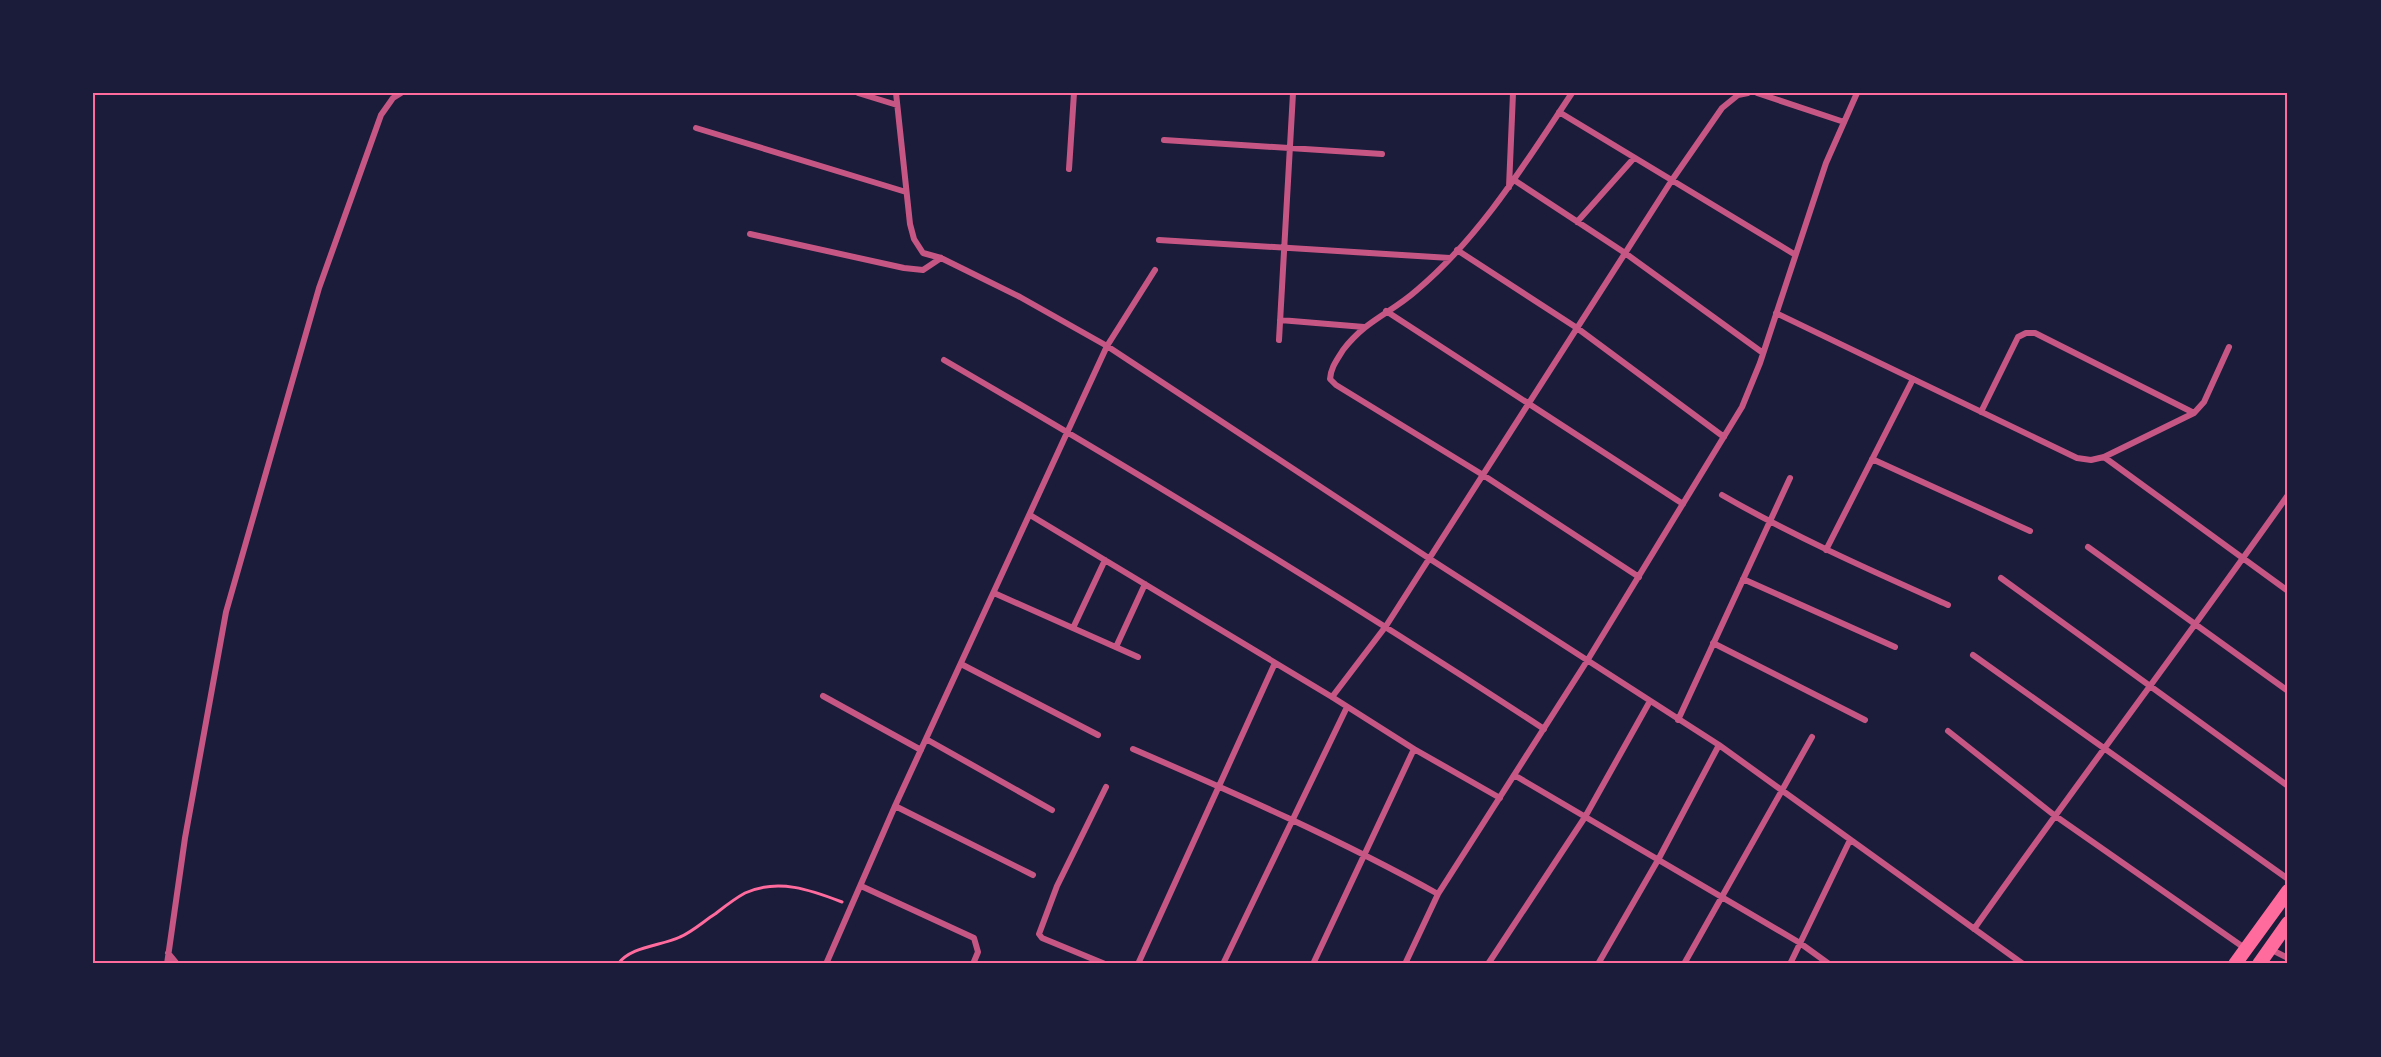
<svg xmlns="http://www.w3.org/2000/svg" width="2381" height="1057" viewBox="0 0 2381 1057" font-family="Signika,sans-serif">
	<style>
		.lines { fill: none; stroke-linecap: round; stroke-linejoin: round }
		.path { stroke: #ff6b9d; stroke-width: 3 }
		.minor { stroke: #c65784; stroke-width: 6 }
		.primary { stroke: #ff6b9d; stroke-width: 14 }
		.neatline { fill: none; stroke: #ff6b9d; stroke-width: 2 }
	</style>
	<rect width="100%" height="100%" fill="#1b1b3a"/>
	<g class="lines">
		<path class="path" d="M618,964C631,946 661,946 680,937C692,932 704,921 715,914C724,907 734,899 745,893C778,878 811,890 842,902"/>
		<path class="minor" d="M858,93L897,105
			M896,93L910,224L914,239L923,253L941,258L1020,297L1107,346L1430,559L1719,745L2023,964
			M1572,93C1526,162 1481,236 1417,290C1390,314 1367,319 1343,350C1337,360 1331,367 1330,379L1336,385L1483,475L1639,577
			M1757,93L1844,122
			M1559,112L1794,254
			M696,128L906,192
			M1164,140L1382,154
			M1069,169L1074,93
			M1514,180L1625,253L1763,353
			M1509,187L1513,93
			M1577,222L1634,158
			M750,234L904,268L923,270L941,258
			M1159,240L1450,258
			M1457,250L1577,328L1724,437
			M1386,311L1683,504
			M1776,313L2077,458L2091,460L2104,457L2194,413L2204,402L2229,347
			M1280,320L1364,327
			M1279,340L1293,93
			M944,360C1147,478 1347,600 1544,729
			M1981,412L2018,337L2026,333H2035L2194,413
			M2104,457L2288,591
			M1872,459L2030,531
			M1722,495C1795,537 1872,571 1948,605
			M1030,515L1332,697L1414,749L1500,798
			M2088,547L2288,691
			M1826,550L1913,379
			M2001,578L2288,786
			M1743,579L1895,647
			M994,593L1138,657
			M1073,628L1105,560
			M1713,643L1865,720
			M1116,647L1145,584
			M1973,655L2288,879
			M961,664L1098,735
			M823,696L921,750
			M1332,697L1386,626L1672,180L1722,108L1738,95L1748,93
			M1678,720L1790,478
			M1948,731L2054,815L2246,949
			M926,739L1052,810
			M1133,749C1237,794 1339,839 1438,894
			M1514,775L1800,943L1829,964
			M895,806L1033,875
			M861,886L974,938L978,952L973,964
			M1974,929C2077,783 2185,641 2288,495
			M2270,949L2288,958
			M168,953L177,964
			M167,964L185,838L226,612L319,288L381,115L393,98L401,93
			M826,964L895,806L1107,346L1155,270
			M1105,964L1042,938L1039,934L1057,886L1106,787
			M1138,964L1275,663
			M1223,964L1347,707
			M1313,964L1414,749
			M1405,964L1438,894L1587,661L1742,407L1760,363L1826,163L1857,93
			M1488,964L1585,817L1650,701
			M1598,964L1658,860L1719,745
			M1684,964L1812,737
			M1790,964L1850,840"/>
		<path class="primary" d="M2235,964L2288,891
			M2259,964L2288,923"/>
	</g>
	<rect width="2381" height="1057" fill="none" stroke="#1b1b3a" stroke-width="189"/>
	<rect x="94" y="94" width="2192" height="868" class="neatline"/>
</svg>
